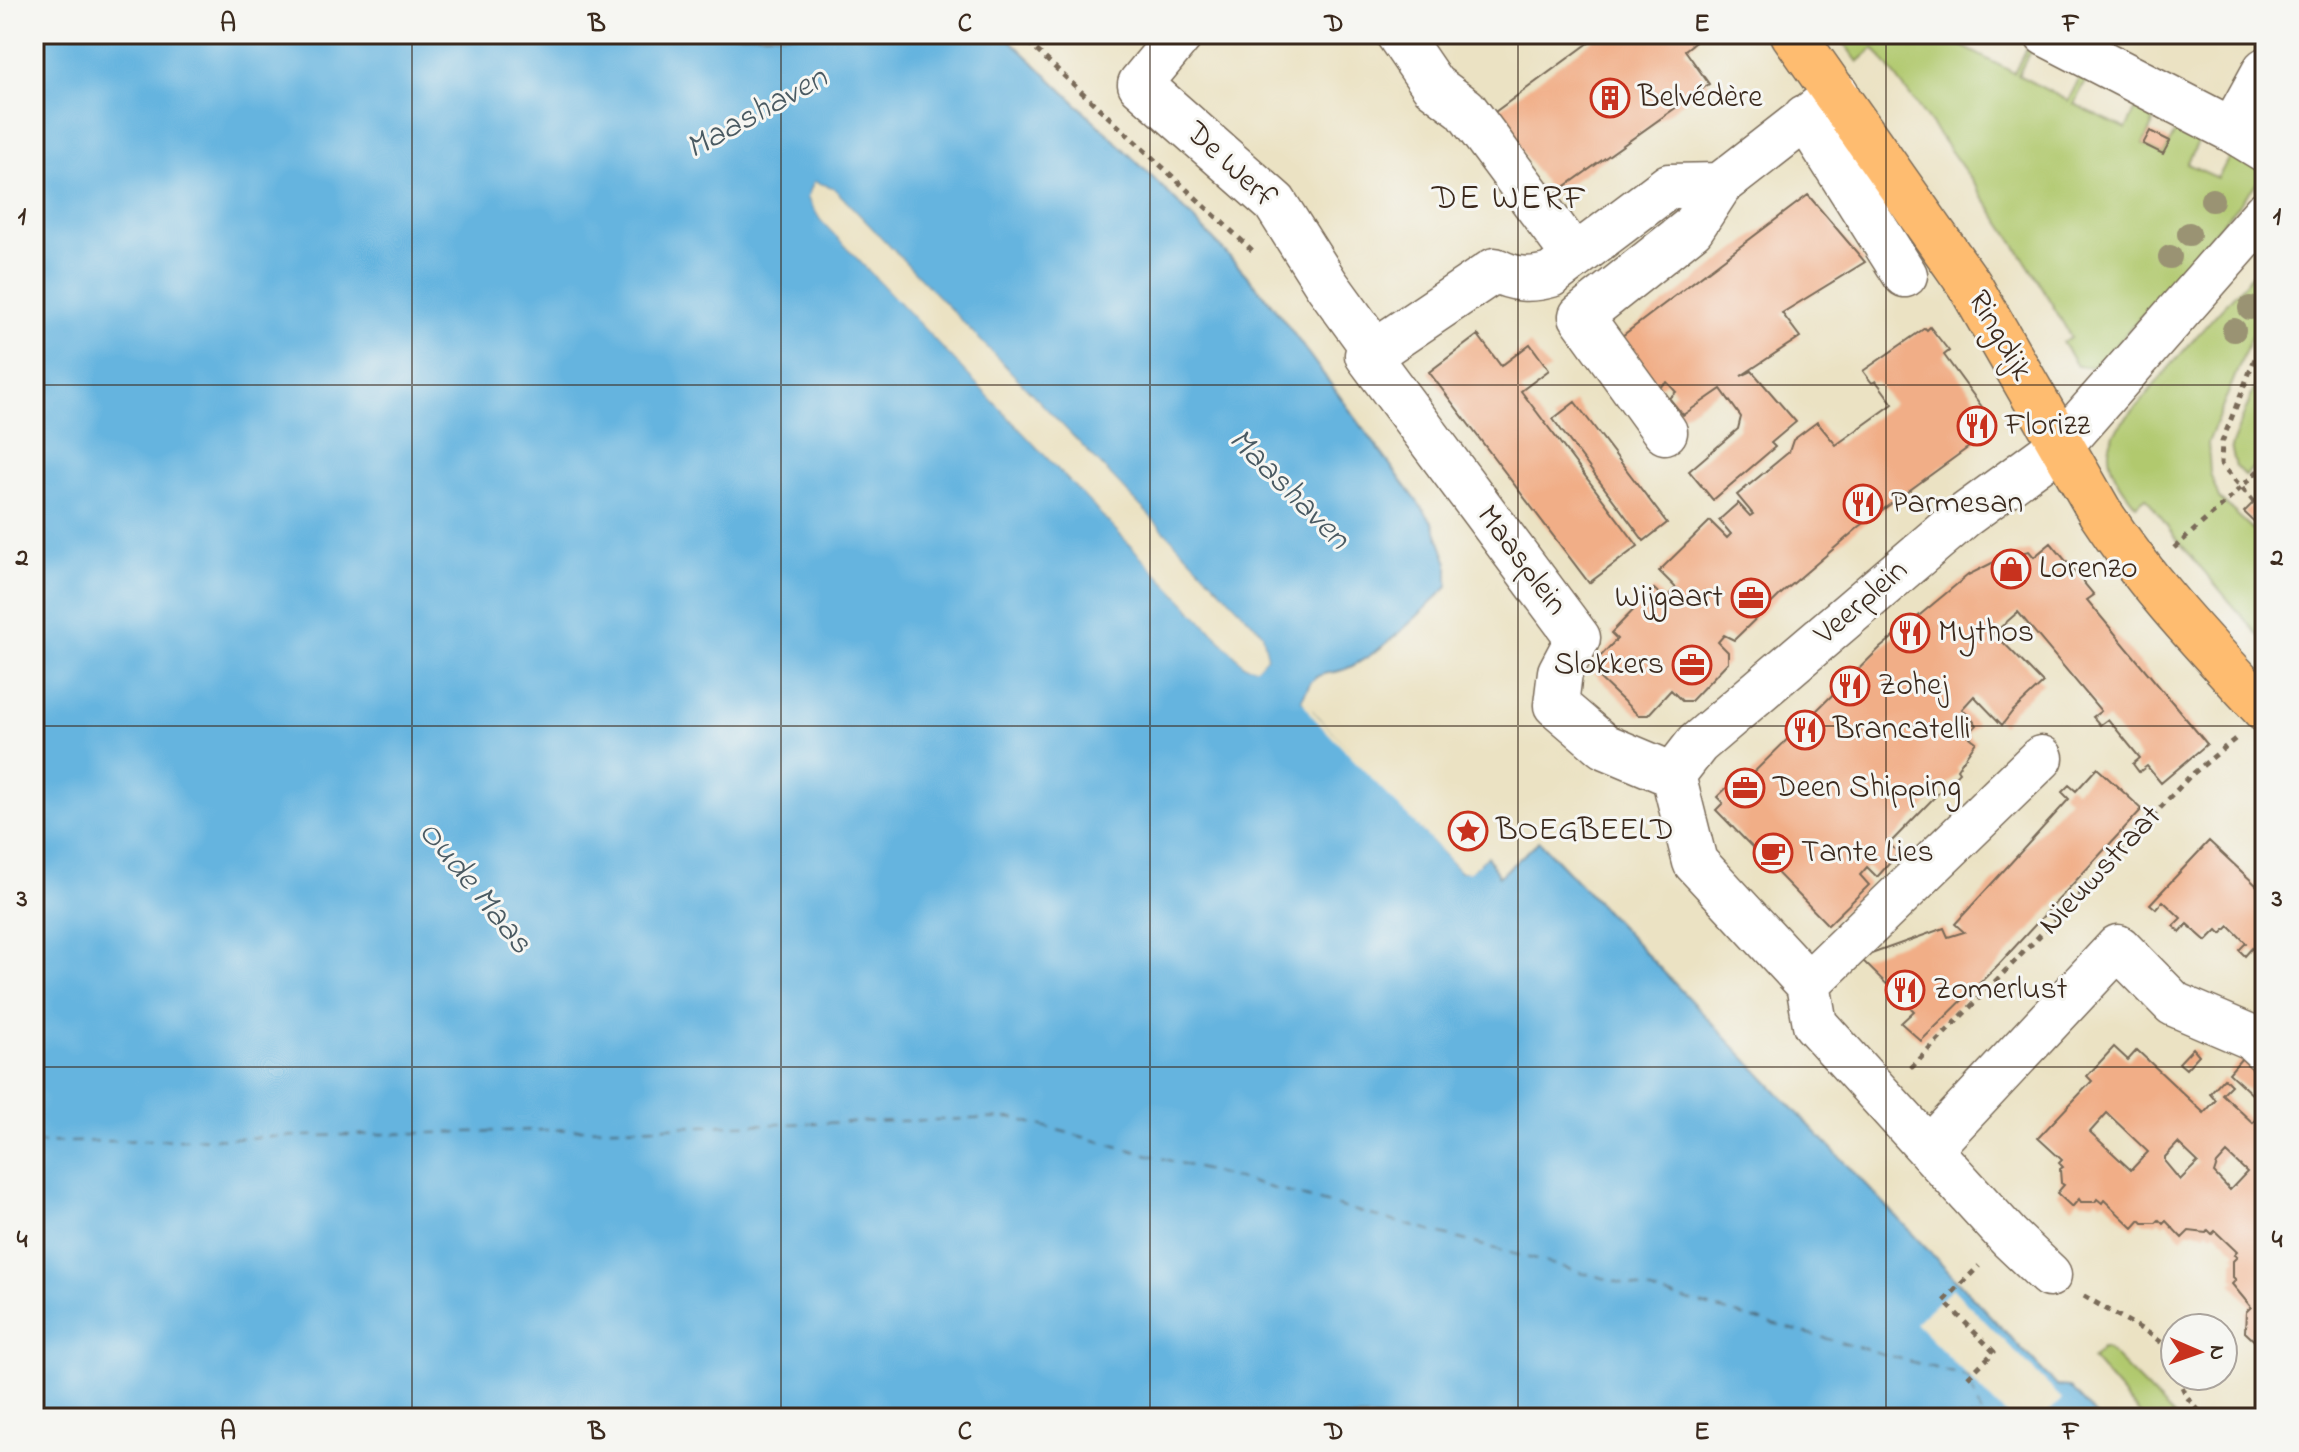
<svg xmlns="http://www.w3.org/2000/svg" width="2299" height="1452" viewBox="0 0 2299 1452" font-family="'Indie Flower',sans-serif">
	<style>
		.green { fill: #b1c96e; stroke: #767a46; stroke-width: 2 }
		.water { fill: #65b4df; stroke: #506f7e; stroke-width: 2; fill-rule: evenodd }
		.pier { fill: #ebe2c3; fill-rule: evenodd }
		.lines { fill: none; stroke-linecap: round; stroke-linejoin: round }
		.ferry { stroke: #4a5a62; stroke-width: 2; stroke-dasharray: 10 8; stroke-linecap: butt }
		.building { fill: #f1ae87; fill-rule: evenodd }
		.minor-casing { stroke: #796a58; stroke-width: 47 }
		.major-casing { stroke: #796a58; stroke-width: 47 }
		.path { stroke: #796a58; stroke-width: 5; stroke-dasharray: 6 6; stroke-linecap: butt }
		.minor { stroke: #fff; stroke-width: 44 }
		.major { stroke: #febc70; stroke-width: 44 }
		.tree { fill: #9a9373 }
		.grid { fill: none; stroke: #3b2a1e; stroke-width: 2; stroke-opacity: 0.55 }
		.labels { text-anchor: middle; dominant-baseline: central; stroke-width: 6; stroke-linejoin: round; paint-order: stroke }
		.poi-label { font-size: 32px; fill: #3b2a1e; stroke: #f6f6f2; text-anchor: start }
		.street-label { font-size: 32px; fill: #3b2a1e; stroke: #f6f6f2 }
		.water-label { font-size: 34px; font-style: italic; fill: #4a5a62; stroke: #f6f6f2 }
		.neighbourhood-label { font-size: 34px; letter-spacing: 2px; fill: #3b2a1e; stroke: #f6f6f2 }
		.neatline { fill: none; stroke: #3b2a1e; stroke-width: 3 }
		.grid-label { font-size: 26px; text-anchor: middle; font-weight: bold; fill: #3b2a1e }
	</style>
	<rect width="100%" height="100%" fill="#f6f6f2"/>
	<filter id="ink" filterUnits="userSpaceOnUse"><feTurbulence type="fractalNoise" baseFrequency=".0125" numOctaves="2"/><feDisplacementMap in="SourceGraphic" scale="16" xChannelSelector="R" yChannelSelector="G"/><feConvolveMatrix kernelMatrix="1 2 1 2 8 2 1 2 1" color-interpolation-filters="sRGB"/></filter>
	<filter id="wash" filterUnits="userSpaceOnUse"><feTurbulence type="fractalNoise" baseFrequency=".006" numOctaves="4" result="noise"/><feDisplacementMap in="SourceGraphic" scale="32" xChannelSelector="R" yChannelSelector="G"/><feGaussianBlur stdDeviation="1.8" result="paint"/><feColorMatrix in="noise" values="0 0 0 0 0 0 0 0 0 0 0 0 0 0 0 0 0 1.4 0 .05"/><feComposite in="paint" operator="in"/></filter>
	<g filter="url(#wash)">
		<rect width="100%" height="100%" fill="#ebe2c3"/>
		<path class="green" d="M1837,34H1949L1948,39L2014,73L2027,48L2031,50L2018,75L2068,101L2081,75L2087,78L2074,104L2126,129L2141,98L2160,108L2143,144L2163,154L2182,120L2203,132L2187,164L2218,178L2234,148L2264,163L2265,174L2109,353L2092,367L2077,366L2062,342L2071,337C2014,235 1945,141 1874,48L1858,62Z
			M2265,261V302L2208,443L2210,473L2219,498L2265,541V643L2174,536L2146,497L2136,505C2124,491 2104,465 2110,445C2113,430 2128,416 2138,405C2178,355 2222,308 2265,261Z
			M2265,362V454L2245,476L2236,467L2231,447Z
			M2102,1348H2106L2176,1418H2143L2092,1359Z"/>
		<path class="water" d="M34,34H1004C1095,122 1188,207 1271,303L1433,523L1448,563V587C1417,615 1387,649 1350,667C1322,680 1318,663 1302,700L1460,871H1470L1487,856L1499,877L1539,841L2057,1386L2069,1387L2098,1418H34ZM814,182L833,188L1262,633L1267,656L1256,667L1245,665L821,220L808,198Z"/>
		<path class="pier" d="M814,182L833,188L1262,633L1267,656L1256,668L1245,665L821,220L808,198ZM817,187L831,191L1258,635L1263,655L1254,663L1247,661L825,218L813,197Z
			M1313,680L1316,683L1307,700L1313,711L1461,867L1469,868L1484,853L1487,856L1470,872L1460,871L1310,714L1302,700Z
			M1952,1288L2062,1399L2043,1418H2009L1915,1323Z"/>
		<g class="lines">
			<path class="ferry" d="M34,1143L1013,1118L1968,1377L1982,1418"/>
		</g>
		<g id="blocks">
			<path class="building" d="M1601,34H1698V40L1685,50L1709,84L1553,195L1495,112Z
				M2150,131L2170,141L2163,154L2143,144Z
				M1808,195L1865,262L1782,313L1800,337L1741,376L1752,371L1796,422L1771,443L1775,447L1713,500L1689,471L1738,429L1741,417L1721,389L1683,415L1669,398L1676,392L1667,382L1660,387L1622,336Z
				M1930,327L1949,351L1944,355L1993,422L1991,433L1969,447L1859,527L1781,594L1734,640L1724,635L1718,642L1728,652V662L1691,701H1682L1671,690L1648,715H1638L1594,673V663L1617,639L1611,633L1654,589L1665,599L1676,588L1659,571L1710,521L1727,538L1731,534L1719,520L1738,503L1750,516L1753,514L1737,495L1789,452L1793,440L1817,422L1836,445L1893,404L1876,381L1872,383L1863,371L1925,328L1927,330Z
				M1478,335L1501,366L1530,344L1549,370L1521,391L1638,546L1589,583L1429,372Z
				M1575,402L1667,523L1644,541L1553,419Z
				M2265,491V532L2244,512Z
				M2051,543L2094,595L2087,600L2207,744L2161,783L2147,766L2139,772L2133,764L2140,758L2108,719L2100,725L2093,717L2101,711L2018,612L1994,633L2043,683L2012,712L2002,725L1974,696L1962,709L1977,725L1967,735L1976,742L1957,769L1959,772L1889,844L1899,853L1877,877L1867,867L1860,875L1869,885L1828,925L1716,810L1723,803L1717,797L1737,778L1742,784L1880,648L1968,575L1996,561L2020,553L2029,551L2034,557Z
				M2097,768L2142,809L1999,964L1921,1041L1901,1023L1914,1011L1860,958L1944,928L1948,937L1964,932L1955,924L2069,799L2062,792L2069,785L2076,791Z
				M2209,841L2256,885L2265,876V961L2252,948L2245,956L2239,950L2246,943L2229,926L2221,934L2217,930L2206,941L2187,924L2180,932L2173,926L2181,918L2163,901L2156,909L2150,904Z
				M2114,1047L2128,1060L2137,1050L2204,1113L2216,1100L2210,1093L2224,1078L2231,1085L2222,1094L2253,1123L2265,1111V1389L2257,1382L2264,1375L2262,1372L2264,1356L2259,1352L2263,1349L2245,1332L2246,1312L2251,1307L2232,1284L2236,1280L2233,1277V1261L2237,1257L2234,1255L2237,1252L2215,1231L2212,1234L2208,1230L2206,1233L2189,1231L2182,1238L2166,1221L2163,1224L2159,1220L2156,1223H2143L2140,1220L2133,1228L2104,1200L2102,1203L2097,1199L2095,1202H2081L2079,1199L2072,1207L2057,1193L2064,1185L2061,1183L2060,1169L2063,1167L2059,1163L2062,1160L2038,1138L2092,1081L2087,1076ZM2107,1113L2148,1152L2131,1170L2090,1132ZM2178,1143L2198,1162L2180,1180L2165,1162V1157ZM2227,1153L2247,1172L2230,1190L2214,1173L2217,1164Z
				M2193,1048L2199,1055L2186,1069L2179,1063Z
				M2242,1058L2265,1079V1086L2255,1097L2229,1073Z"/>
		</g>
	</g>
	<g filter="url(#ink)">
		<use href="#blocks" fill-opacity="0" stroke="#796a58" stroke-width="2"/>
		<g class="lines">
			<g class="minor-casing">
				<path id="minor" d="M1181,34L1140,84L1275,203L1327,285L1375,351L1495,270C1514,280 1530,281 1551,275L1669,186L1720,185L1837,94
					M1398,34L1433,85L1465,109L1575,257
					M2046,34L2232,130L2265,150
					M1805,117L1905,275
					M2232,130L2265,70
					M1367,355L1578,638L1560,672L1556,705L1604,746L1673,775
					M1665,432L1581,316L1692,228L1720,185
					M1673,775L1697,744L1964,516L2061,445L2265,213
					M1673,775L1695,862L1808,984L1815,1024L2009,1237L2049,1275
					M1808,984L2041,758
					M1930,1148L2118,947L2174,1004L2251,1037L2265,1050"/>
			</g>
			<g class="major-casing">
				<path id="major" d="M1793,34L1969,284L2101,514C2148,586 2207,647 2265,710"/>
			</g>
			<path class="path" d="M1019,34L1253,251
				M2254,502L2221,464L2222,442L2265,333
				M2174,548L2225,503L2265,464
				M1911,1068L2083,891L2190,776L2235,739
				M2084,1296L2150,1334L2162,1343L2175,1372
				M2177,1376L2187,1397L2205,1418
				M1968,1377L1994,1352L1944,1301L1979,1266"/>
			<use href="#minor" class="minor"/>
			<use href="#major" class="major"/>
		</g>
		<g class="tree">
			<circle cx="2212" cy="200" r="12"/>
			<circle cx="2189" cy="234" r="12"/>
			<circle cx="2170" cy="257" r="12"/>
			<circle cx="2250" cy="308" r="12"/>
			<circle cx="2234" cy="330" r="12"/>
		</g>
	</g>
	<path class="grid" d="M412,34V1418M781,34V1418M1150,34V1418M1518,34V1418M1886,34V1418M34,385H2265M34,726H2265M34,1067H2265"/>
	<defs>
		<g id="building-ring" transform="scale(2)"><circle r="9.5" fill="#f6f6f2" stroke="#c8321e" stroke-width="1.5"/><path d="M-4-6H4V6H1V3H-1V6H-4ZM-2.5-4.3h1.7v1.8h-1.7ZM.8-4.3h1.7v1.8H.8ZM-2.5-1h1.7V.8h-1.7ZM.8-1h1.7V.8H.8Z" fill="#c8321e"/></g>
		<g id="restaurant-ring" transform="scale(2)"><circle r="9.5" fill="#f6f6f2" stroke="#c8321e" stroke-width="1.5"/><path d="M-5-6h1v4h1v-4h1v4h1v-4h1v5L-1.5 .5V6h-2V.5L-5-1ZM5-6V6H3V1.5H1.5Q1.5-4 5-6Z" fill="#c8321e"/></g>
		<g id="shop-ring" transform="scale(2)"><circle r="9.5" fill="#f6f6f2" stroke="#c8321e" stroke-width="1.5"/><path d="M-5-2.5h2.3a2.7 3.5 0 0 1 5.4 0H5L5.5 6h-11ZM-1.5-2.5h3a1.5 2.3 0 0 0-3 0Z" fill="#c8321e"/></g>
		<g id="office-ring" transform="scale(2)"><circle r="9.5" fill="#f6f6f2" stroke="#c8321e" stroke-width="1.5"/><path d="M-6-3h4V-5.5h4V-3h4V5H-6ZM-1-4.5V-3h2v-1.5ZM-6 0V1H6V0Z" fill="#c8321e"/></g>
		<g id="sight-ring" transform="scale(2)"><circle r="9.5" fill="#f6f6f2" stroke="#c8321e" stroke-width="1.5"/><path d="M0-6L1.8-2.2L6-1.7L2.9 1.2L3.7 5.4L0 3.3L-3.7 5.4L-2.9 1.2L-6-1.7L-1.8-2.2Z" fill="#c8321e"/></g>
		<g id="cafe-ring" transform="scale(2)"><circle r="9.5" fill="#f6f6f2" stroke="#c8321e" stroke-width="1.5"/><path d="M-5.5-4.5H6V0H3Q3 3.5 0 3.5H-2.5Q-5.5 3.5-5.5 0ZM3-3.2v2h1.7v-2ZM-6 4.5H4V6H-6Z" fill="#c8321e"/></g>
	</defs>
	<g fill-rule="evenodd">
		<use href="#building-ring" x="1610" y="98"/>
		<use href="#restaurant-ring" x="1977" y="426"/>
		<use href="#restaurant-ring" x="1863" y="504"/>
		<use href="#shop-ring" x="2011" y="569"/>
		<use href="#office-ring" x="1751" y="598"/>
		<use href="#restaurant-ring" x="1910" y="633"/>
		<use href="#office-ring" x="1692" y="665"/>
		<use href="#restaurant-ring" x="1850" y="686"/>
		<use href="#restaurant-ring" x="1805" y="730"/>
		<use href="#office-ring" x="1745" y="788"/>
		<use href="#sight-ring" x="1468" y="831"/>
		<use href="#cafe-ring" x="1773" y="853"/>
		<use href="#restaurant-ring" x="1905" y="990"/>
	</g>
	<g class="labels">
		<g class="poi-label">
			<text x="1638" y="98">Belvédère</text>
			<text x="2005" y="426">Florizz</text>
			<text x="1891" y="504">Parmesan</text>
			<text x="2039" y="569">Lorenzo</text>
			<text x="1723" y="598" text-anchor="end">Wijgaart</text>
			<text x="1938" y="633">Mythos</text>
			<text x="1664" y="665" text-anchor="end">Slokkers</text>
			<text x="1878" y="686">Zohej</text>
			<text x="1833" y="730">Brancatelli</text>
			<text x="1773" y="788">Deen Shipping</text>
			<text x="1496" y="831">BOEGBEELD</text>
			<text x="1801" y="853">Tante Lies</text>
			<text x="1933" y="990">Zomerlust</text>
		</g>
		<g class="street-label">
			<text transform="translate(1230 166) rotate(43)">De Werf</text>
			<text transform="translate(1999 336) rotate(60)">Ringdijk</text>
			<text transform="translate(1521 561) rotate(53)">Maasplein</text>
			<text transform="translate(1862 603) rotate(-41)">Veerplein</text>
			<text transform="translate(2101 871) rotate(-47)">Nieuwstraat</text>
		</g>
		<g class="water-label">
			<text transform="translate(757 114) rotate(-29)">Maashaven</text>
			<text transform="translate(1288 490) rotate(45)">Maashaven</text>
			<text transform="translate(474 888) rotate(51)">Oude Maas</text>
		</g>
		<g class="neighbourhood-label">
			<text x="1510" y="200">DE WERF</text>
		</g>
	</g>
	<rect width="2299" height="1452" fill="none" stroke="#f6f6f2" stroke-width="88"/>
	<g transform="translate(2199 1352) rotate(92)"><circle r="38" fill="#f6f6f2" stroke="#aba49d" stroke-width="2"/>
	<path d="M0-6L14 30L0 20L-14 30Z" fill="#c8321e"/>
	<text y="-12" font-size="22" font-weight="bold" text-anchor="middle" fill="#3b2a1e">N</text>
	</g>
	<rect x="44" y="44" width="2211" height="1364" class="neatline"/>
	<g class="grid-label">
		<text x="228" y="31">A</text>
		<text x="597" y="31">B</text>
		<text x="965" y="31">C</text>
		<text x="1334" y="31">D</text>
		<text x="1702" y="31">E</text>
		<text x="2071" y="31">F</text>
		<text x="22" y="224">1</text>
		<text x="2277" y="224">1</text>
		<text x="22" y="565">2</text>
		<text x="2277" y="565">2</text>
		<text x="22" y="906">3</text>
		<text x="2277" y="906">3</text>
		<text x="22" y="1247">4</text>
		<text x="2277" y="1247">4</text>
		<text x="228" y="1439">A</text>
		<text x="597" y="1439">B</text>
		<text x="965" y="1439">C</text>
		<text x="1334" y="1439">D</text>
		<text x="1702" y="1439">E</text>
		<text x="2071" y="1439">F</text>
	</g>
</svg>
